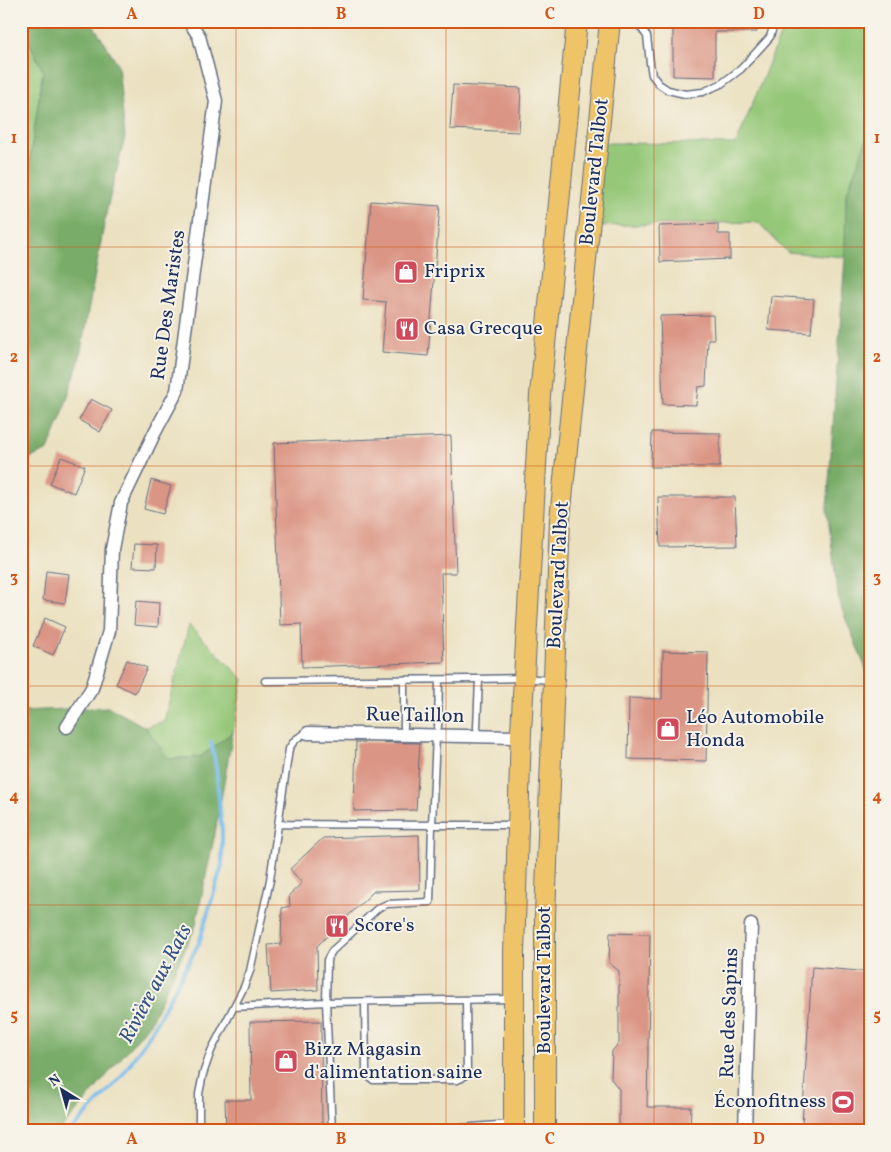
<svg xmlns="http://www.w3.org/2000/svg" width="891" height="1152" viewBox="0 0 891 1152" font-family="Vollkorn,serif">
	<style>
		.green { fill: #95c778; stroke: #587b6b }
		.forest { fill: #78ac68; stroke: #4a6e63 }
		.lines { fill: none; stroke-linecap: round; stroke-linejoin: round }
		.stream { stroke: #77bced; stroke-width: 4 }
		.building { fill: #db9585 }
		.service-casing { stroke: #646d81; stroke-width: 9 }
		.minor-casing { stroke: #646d81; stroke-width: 15 }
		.primary-casing { stroke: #646d81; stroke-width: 22 }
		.service { stroke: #fff; stroke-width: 6 }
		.minor { stroke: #fff; stroke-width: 12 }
		.primary { stroke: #efc469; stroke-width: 20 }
		.grid { fill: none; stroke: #d45514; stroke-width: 1; stroke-opacity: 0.55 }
		.labels { text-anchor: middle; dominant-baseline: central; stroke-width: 4; stroke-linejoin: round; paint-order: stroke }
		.street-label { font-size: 20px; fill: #1b2f5e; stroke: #f7f3e8 }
		.poi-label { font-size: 20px; fill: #1b2f5e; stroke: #f7f3e8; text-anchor: start }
		.water-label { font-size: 21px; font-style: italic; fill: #325282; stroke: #f7f3e8 }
		.neatline { fill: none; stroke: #d45514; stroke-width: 2 }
		.grid-label { font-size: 16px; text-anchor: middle; font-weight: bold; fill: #d45514 }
	</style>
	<rect width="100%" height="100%" fill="#f7f3e8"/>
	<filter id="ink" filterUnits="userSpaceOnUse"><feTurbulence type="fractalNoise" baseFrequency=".02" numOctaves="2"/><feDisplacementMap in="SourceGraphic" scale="10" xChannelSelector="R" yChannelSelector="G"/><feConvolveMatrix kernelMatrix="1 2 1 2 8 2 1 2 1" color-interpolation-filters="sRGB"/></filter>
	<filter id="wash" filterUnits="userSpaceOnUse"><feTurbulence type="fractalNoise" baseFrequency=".0096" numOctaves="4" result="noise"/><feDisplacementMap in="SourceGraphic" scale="20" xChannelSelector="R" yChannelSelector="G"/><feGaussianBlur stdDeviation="1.12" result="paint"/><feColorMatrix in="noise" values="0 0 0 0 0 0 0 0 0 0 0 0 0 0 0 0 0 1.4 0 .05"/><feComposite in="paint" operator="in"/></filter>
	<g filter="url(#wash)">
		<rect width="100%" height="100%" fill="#ebe1c1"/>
		<path class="green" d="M786,21H870V131L846,195L845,257L787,252L758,222L588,226L599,143L736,144Z
			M21,24L43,71L30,159L21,233Z
			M21,330L25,379V461L21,503Z
			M189,625L243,679L233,732L200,757L168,759L145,727L164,721Z
			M21,737L27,945L21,1090Z"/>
		<path class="forest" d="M21,21H91L118,65L125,137L107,209L79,361L62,415L48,450L24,461L25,379L21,330V226L30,159L43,71L21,24Z
			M870,131V679L839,602L827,510L845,257L846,195Z
			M109,707L145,727L169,759L200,757L233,732L215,833L195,928L150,1023L83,1104L59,1131H21V1090L27,945L21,711Z"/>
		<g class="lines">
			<path class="stream" d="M71,1131L122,1076L153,1029L199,943L222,865V831L216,767L211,742"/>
		</g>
		<g id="blocks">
			<path class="building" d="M673,21H757V32H715V77L673,76Z
				M453,85L521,88L519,132L450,129Z
				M371,201L440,206L428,356L382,352L386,302L363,300Z
				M718,224V234H730V259L660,262L659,226Z
				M771,296L814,299L811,333L768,330Z
				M713,315L714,339H708L706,386L698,387L696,405L663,404L660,316Z
				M91,399L112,410L100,432L79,420Z
				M652,432L720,433V467H651Z
				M451,436L456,573H441L444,662L302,667L301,624L280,625L274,443Z
				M61,457L85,466L74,493L50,484Z
				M151,480L171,486L163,514L144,509Z
				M658,497H735L737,546L660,547Z
				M134,544L157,545L156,568L132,567Z
				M46,571L69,574L65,603L43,600Z
				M136,601L159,603L158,627L134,625Z
				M45,618L65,627L53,655L33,646Z
				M663,651L708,652L706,761L628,759L629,698L662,699Z
				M127,660L147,668L135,693L116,684Z
				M356,742L420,743L416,810L354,811Z
				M419,835L420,890L374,891L317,946L318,990L271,993L268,945L281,944L282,908L290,906L289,895L302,883L290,869L323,838Z
				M610,933L650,934L647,1107H691L690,1131H619V1089L611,1079L612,1051L619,1043V971L609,963Z
				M812,967L870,972V1131H807L802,1124Z
				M321,1021L322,1131H226L225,1100H251L250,1022Z"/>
		</g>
	</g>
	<g filter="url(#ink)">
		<use href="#blocks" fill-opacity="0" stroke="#646d81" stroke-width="1"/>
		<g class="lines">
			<g class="service-casing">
				<path id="service" d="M632,21L639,25L647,36L650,63L652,75L659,84L668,90L685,94L703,92L721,84L741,69L770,37L775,21
					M265,681L473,679L524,678L550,680
					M404,727V680
					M438,727L439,680
					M477,728L479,679
					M278,824L432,825L436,736
					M365,1002L366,1070L368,1076L373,1080H457L462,1078L467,1073L466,1000
					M234,1007L326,1002L327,960L332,951L378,908L387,904L430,902L432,825H514
					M199,1131V1094L203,1074L211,1051L244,987L250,971L270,880L289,749C294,740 298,736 308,733
					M332,1131L326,1002L512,999
					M422,1131L511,1124"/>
			</g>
			<g class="minor-casing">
				<path id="minor" d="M67,727L92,688L109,631L112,549L121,503L155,432L177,391L216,101L199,36L189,21
					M308,733L521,737
					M745,1131L751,925"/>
			</g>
			<g class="primary-casing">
				<path id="primary" d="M514,1131V954L521,732L524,678L540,395L577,21
					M545,1131V916L560,519L610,21"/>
			</g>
			<use href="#service" class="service"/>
			<use href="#minor" class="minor"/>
			<use href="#primary" class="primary"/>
		</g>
	</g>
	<path class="grid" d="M236,21V1131M446,21V1131M654,21V1131M21,247H870M21,466H870M21,686H870M21,905H870"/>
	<defs>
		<g id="shop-square" transform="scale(1.25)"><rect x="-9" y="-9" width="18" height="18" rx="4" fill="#d1495b" stroke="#f7f3e8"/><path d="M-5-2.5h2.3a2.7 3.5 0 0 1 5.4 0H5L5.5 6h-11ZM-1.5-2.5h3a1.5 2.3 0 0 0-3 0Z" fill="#fff"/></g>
		<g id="restaurant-square" transform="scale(1.25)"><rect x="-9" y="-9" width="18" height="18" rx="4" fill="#d1495b" stroke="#f7f3e8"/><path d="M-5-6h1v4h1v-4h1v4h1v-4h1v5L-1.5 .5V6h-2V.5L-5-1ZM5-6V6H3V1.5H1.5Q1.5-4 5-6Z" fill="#fff"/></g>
		<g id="stadium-square" transform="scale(1.25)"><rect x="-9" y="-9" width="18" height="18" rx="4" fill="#d1495b" stroke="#f7f3e8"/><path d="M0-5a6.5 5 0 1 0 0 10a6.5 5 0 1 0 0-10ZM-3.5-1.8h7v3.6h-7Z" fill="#fff"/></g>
	</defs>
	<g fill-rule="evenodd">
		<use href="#shop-square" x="406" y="272"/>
		<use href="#restaurant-square" x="407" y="329"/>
		<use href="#shop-square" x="668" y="729"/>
		<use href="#restaurant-square" x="337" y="926"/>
		<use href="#shop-square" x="286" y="1061"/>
		<use href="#stadium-square" x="843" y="1102"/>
	</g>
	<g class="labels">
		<g class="street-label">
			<text transform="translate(595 172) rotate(-84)">Boulevard Talbot</text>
			<text transform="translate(169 305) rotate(-82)">Rue Des Maristes</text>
			<text transform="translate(559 575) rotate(-87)">Boulevard Talbot</text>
			<text transform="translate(415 716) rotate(1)">Rue Taillon</text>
			<text transform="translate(545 980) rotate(-90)">Boulevard Talbot</text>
			<text transform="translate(730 1013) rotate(-88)">Rue des Sapins</text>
		</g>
		<g class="poi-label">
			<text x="424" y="272">Friprix</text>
			<text x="424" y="329">Casa Grecque</text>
			<text x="686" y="718">Léo Automobile<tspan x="686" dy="23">Honda</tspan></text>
			<text x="354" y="926">Score's</text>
			<text x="304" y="1050">Bizz Magasin<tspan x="304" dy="23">d'alimentation saine</tspan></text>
			<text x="826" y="1102" text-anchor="end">Éconofitness</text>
		</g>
		<g class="water-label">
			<text transform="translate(156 984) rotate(-62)">Rivière aux Rats</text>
		</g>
	</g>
	<rect width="891" height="1152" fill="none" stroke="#f7f3e8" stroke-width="55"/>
	<g transform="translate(62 1090) rotate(323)" stroke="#f7f3e8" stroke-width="4" paint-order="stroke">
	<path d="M0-4L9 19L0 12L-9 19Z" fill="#1b2f5e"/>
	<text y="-8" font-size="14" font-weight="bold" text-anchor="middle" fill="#1b2f5e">N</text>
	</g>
	<rect x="28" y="28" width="836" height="1096" class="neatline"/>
	<g class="grid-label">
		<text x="132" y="19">A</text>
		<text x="341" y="19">B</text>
		<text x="550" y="19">C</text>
		<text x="759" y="19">D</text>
		<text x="14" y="143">1</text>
		<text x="877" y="143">1</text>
		<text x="14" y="362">2</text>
		<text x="877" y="362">2</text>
		<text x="14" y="582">3</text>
		<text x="877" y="582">3</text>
		<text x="14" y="801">4</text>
		<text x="877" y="801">4</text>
		<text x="14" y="1020">5</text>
		<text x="877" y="1020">5</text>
		<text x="132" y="1144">A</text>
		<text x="341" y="1144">B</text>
		<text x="550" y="1144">C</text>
		<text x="759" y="1144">D</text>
	</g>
</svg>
